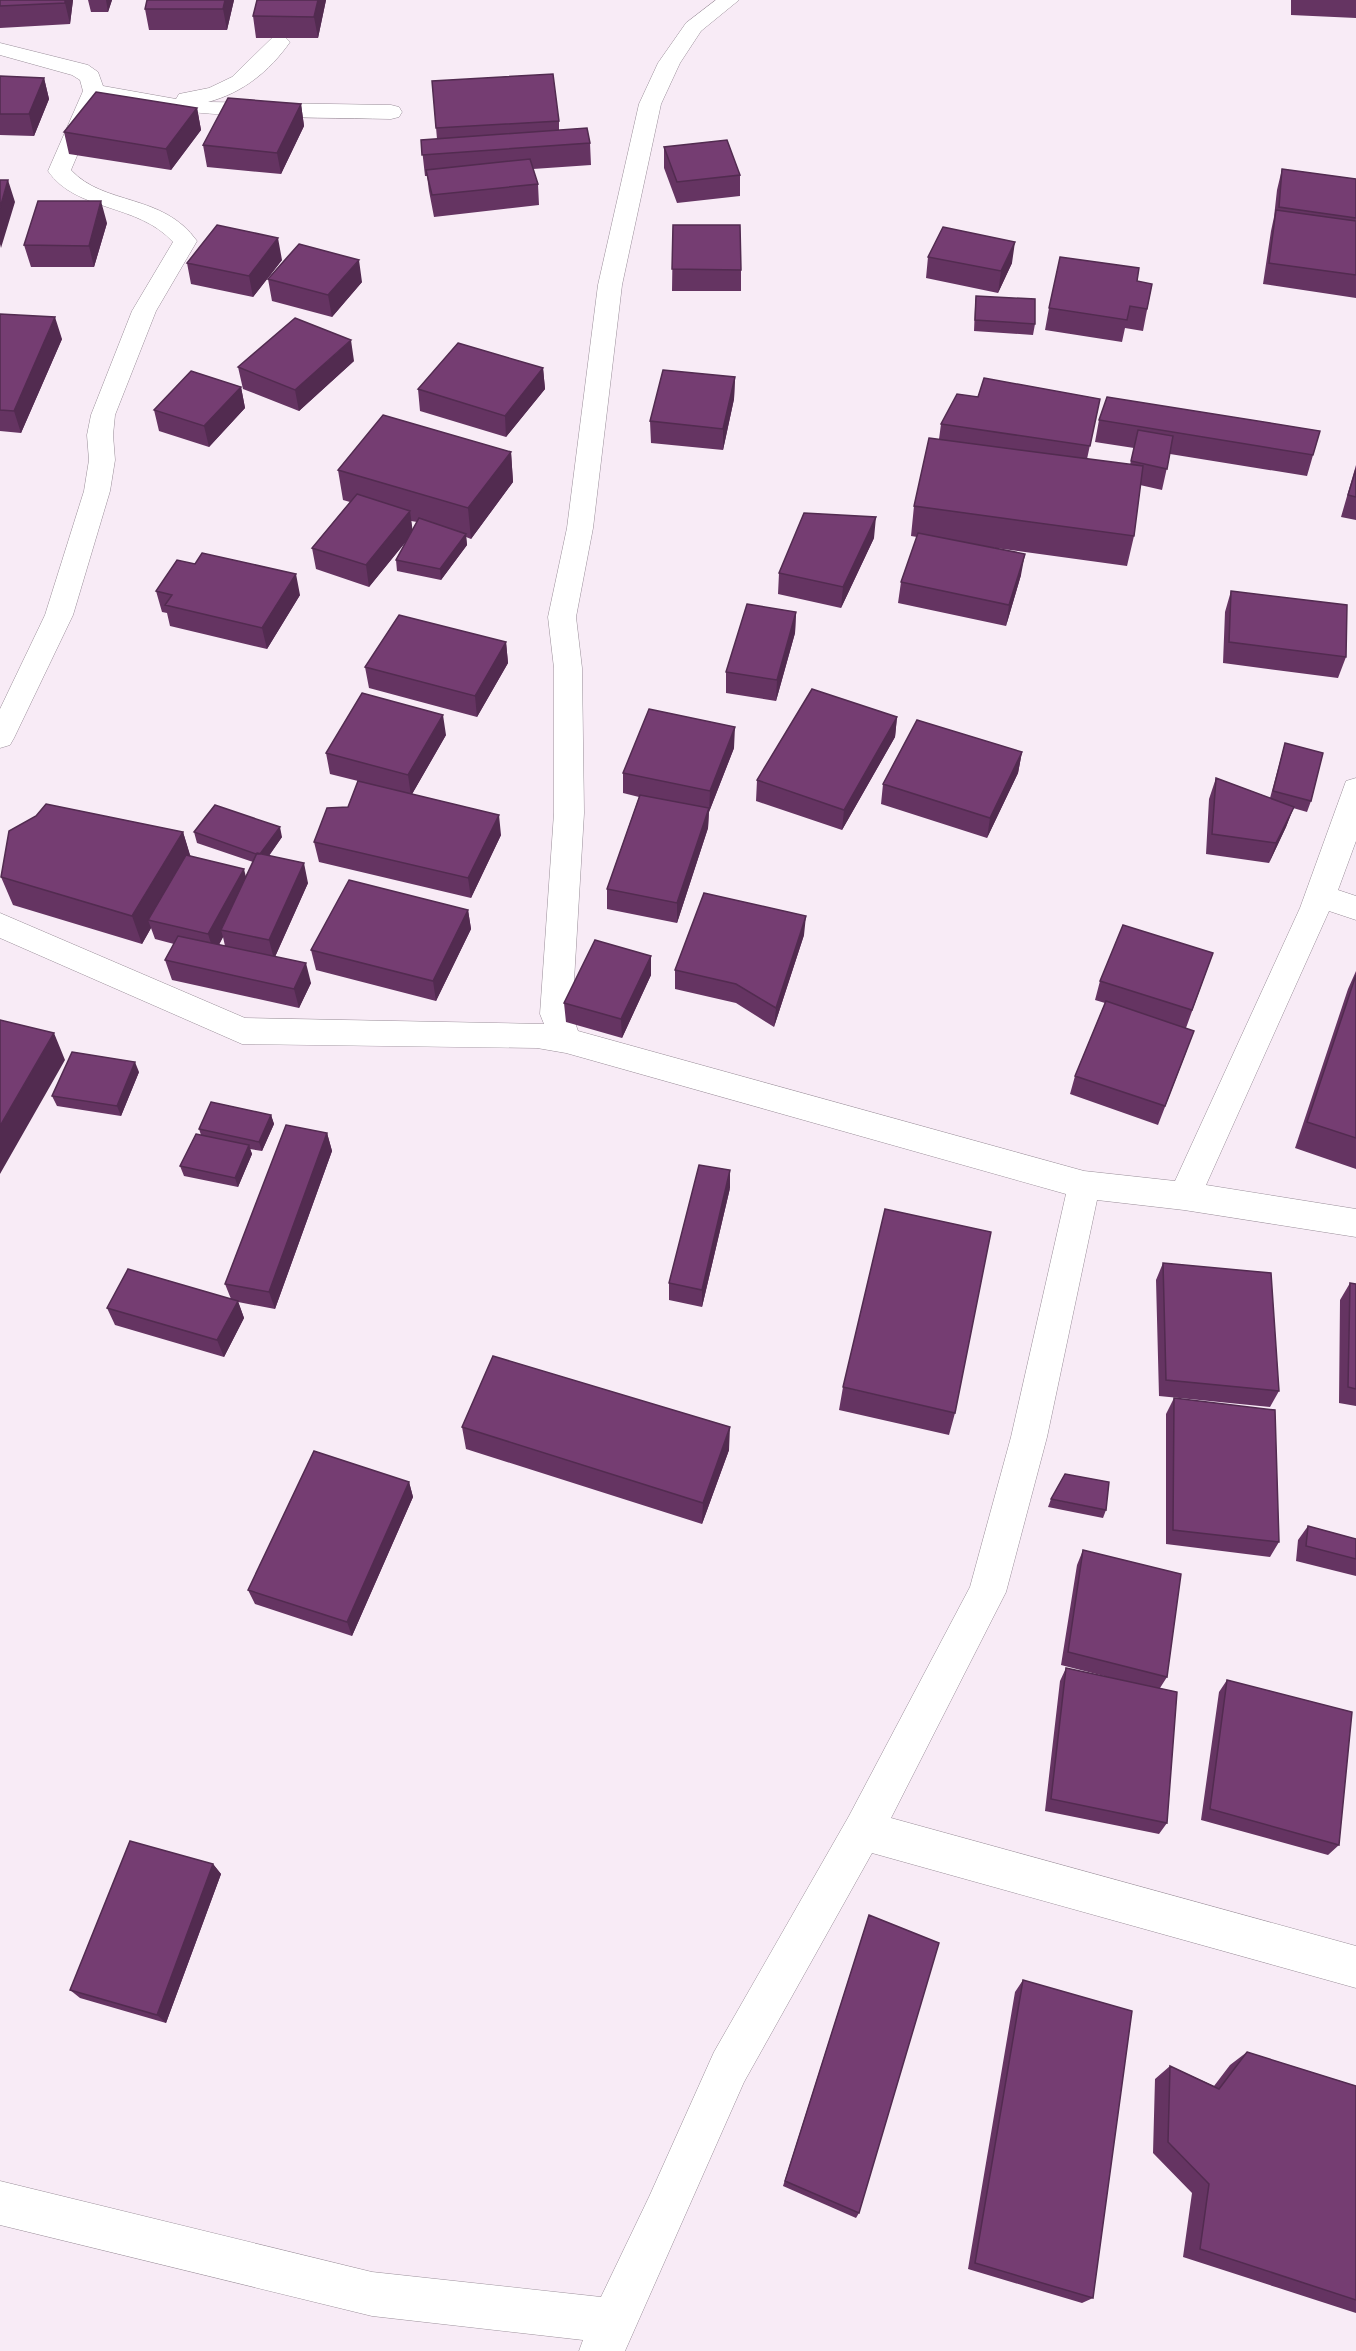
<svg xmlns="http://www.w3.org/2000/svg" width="1356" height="2351" viewBox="0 0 1356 2351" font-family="'IBM Plex Serif',serif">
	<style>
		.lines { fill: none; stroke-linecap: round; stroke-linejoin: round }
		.minor-casing { stroke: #9a8e99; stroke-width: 1 }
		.minor { fill: #fff; fill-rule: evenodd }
		.wall { fill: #653462; fill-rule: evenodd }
		.shaded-wall { fill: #522b50 }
		.building { fill: #753d72; stroke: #522b50; stroke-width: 1.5 }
	</style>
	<rect width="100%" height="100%" fill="#f8ebf6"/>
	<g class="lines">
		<g class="minor-casing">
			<path id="minor" d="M716,0H739L701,31L680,63L661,104L622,285L593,528L576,617L582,668L584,813L572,1014L578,1031L1084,1171L1175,1181L1300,908L1346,781L1356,778V841L1338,890L1356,896V920L1329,911L1206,1185L1356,1209V1237L1184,1210L1097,1200L1047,1437L1006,1592L891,1818L1356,1946V1988L872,1853L744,2082L625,2351H579L583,2340L372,2316L0,2225V2181L372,2272L601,2297L649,2197L714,2052L849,1816L970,1587L1011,1437L1066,1194L566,1053L537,1048L242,1044L0,938V913L245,1018L544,1024L540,1014L554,813V668L548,617L567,528L598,285L639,104L658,63L686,23Z
				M279,36L286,38L290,42C269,72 242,93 208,102L391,105L399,107L402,112L399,117L391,119C292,117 199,119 101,99L71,170C104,206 163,193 197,241L156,311L115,415L113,435L115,460L110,491L73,615L14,738L10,745L0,748V709L45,615L84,491L89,460L87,435L91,415L132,311L173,242C138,203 76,212 48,171L83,91L80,80L72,75L0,55V43L88,65L98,72L103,86L176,99L179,94L209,88L232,77L272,38Z"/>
		</g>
		<use href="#minor" class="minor"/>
	</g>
	<path class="wall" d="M0,0H73L70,24L0,28Z
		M88,0H112L108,12H91Z
		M234,0L227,30H149L145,9Z
		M257,0H326L318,38H256L253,16Z
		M1291,0H1356V18L1291,15Z
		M0,76L44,78L49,99L34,136L0,135Z
		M432,81L559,121V130L590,143L591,165L533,169L538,184L539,205L434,217L429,191L427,176H425L421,140L437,139Z
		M301,104L304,126L281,174L207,167L203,145Z
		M197,108L201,130L171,170L69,154L64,132Z
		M664,147L740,175V196L677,203L664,168Z
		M1282,169L1356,179V298L1263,284L1271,231L1274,217L1277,190Z
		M107,223L94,267H31L24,245Z
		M673,225L741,270V291H672Z
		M928,257L1012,263L998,293L926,278Z
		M282,260L253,297L191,284L187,263Z
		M268,279L362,282L332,317L272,301Z
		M1152,284L1143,331L1125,328L1122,342L1045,330L1049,308Z
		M976,296L1035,324L1033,335L974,331L975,307Z
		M0,314L62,339L21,433L0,431Z
		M354,361L299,411L243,389L238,367Z
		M543,368L545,389L506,437L420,411L418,389Z
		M735,377L734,399L723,450L651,443L650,421Z
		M241,387L245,408L209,447L159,431L154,410Z
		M978,397L1100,399L1087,459L1130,465L1134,448L1095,442L1099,420L1320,431L1307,476L1170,454L1162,490L1140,485L1134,536L1127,566L988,547L1021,575L1006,626L898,603L901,582L917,537L911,536L914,506L939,439L941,424Z
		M511,452L513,482L471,539L466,537L467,545L441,580L397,571L396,560L407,540L369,587L316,569L312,548L350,502L343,500L338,470ZM411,521L417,522L412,530Z
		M1356,465V520L1341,517Z
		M874,538L841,608L778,594L779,573Z
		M156,591L300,595L267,649L170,626L167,613L162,612Z
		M1231,591L1346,657L1338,678L1223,663L1225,612Z
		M796,612L795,633L776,701L726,693V672Z
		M506,642L508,663L477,717L369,688L365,667Z
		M897,717L895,737L842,830L756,801L757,780Z
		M446,735L412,794L501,835L471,898L319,862L314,842L348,807L358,781L330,774L326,753Z
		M1285,743L1311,801L1307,812L1293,808L1286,827L1269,863L1206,854L1209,799L1216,778L1270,798Z
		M734,748L709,812L708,828L677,923L607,909V889L639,797L623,793V773Z
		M1022,752L1018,773L987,838L881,804L883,784Z
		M183,832L190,856L246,876L253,862L197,843L194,832L282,837L269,856L308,883L275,957L311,983L299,1008L172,980L165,960L174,944L155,939L151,928L142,944L13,905L1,877ZM223,937L225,946L219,945Z
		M468,910L471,929L436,1001L316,970L311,950Z
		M804,935L774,1027L736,1003L675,989V970Z
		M1213,953L1186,1028L1187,1050L1158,1125L1070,1094L1075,1076L1105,1003L1095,1000L1100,981Z
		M651,956V975L622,1038L566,1022L564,1003Z
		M1356,971V1169L1295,1148L1348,989Z
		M139,1072L121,1116L57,1106L52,1096Z
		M271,1115L274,1124L262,1151L250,1149L252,1154L238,1187L184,1176L180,1166L201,1135L199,1129Z
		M327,1133L332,1151L275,1309L238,1302L244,1318L224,1357L115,1325L107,1308L231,1299L225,1284Z
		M730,1188L702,1307L669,1300V1283Z
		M1163,1263L1279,1391L1270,1407L1159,1396L1156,1280Z
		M1350,1283L1356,1284V1406L1339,1403L1340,1300Z
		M843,1387L955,1413L949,1435L839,1410Z
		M1174,1398L1279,1542L1270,1557L1166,1544V1414Z
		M462,1427L729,1450L702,1524L466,1449Z
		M409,1482L413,1497L352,1636L255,1604L248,1590Z
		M1051,1499L1106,1510L1103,1518L1048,1507Z
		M1308,1526L1356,1539V1576L1296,1561L1298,1540Z
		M1083,1550L1167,1677L1160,1688L1167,1823L1159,1834L1045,1811L1060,1681L1066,1668L1108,1677L1061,1665L1077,1565Z
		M1227,1680L1339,1845L1328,1855L1201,1820L1219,1692Z
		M213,1864L221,1874L166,2023L80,1998L70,1990Z
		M869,1915L859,2213L856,2218L783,2186Z
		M1023,1980L1093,2298L1082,2303L968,2269L1015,1992Z
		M1247,2052L1356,2086V2313L1183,2257L1192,2193L1153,2153L1155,2079L1170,2066L1214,2086L1230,2065Z"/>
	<path class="shaded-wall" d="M65,0H73L70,24L65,3Z
		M106,0H112L108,12Z
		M225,0H234L227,30L223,9Z
		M318,0H326L318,38L314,17Z
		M44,78L49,99L34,136L29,114Z
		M301,104L304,126L281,174L277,153Z
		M197,108L201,130L171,170L166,149Z
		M8,180L15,202L1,248L0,244V208Z
		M101,201L107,223L94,267L89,246Z
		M278,238L282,260L253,297L249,276Z
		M1015,242L1012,263L998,293L1001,271Z
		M359,260L362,282L332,317L328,295Z
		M55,317L62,339L21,433L14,411Z
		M351,340L354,361L299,411L295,390Z
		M543,368L545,389L506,437L505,416Z
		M735,377L734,399L723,450V429Z
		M241,387L245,408L209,447L204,426Z
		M511,452L513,482L471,539L468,508Z
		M410,511L413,533L369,587L366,565Z
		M876,517L874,538L841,608L843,587Z
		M466,534L467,545L441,580L440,569Z
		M1025,554L1021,575L1006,626L1009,605Z
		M296,574L300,595L267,649L262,628Z
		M796,612L795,633L776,701L777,680Z
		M506,642L508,663L477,717L475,696Z
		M443,715L446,735L411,796L408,775Z
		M897,717L895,737L842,830L844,810Z
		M735,727L734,748L709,812L710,791Z
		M1022,752L1018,773L987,838L990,818Z
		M1294,807L1286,827L1269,863L1276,843Z
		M709,808L708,828L677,923V903Z
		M499,815L501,835L471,898L468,878Z
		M280,827L282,837L262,865L259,855Z
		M183,832L192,861L148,920L151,928L142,944L132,916Z
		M304,863L308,883L274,959L269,940Z
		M244,869L249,889L221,930L223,937L214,953L208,934Z
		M468,910L471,929L436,1001L433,981Z
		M806,916L804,935L774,1027L776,1008Z
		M651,956V975L622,1038L621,1019Z
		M306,963L311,983L299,1008L294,989Z
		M54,1033L65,1060L0,1174V1126Z
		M135,1062L139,1072L121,1116L117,1106Z
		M271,1115L274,1124L262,1151L259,1142Z
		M327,1133L332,1151L275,1309L269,1292Z
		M249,1145L252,1154L238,1187L235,1178Z
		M730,1170V1188L702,1307V1290Z
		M238,1301L244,1318L224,1357L217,1340Z
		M730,1427L729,1450L702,1524L703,1503Z
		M409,1482L413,1497L352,1636L347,1622Z
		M213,1864L221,1874L166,2023L157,2015Z"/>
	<path class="building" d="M0,0H65V3L0,6Z
		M147,0H225L223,9H145Z
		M257,0H318L314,17L253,16Z
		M553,74L559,121L436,128L432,81Z
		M0,76L44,78L29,114H0Z
		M96,92L197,108L166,149L64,132Z
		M228,98L301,104L277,153L203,145Z
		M587,128L590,143L422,155L421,140Z
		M727,140L740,175L677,182L664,147Z
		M530,159L538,184L432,195L426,170Z
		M1282,169L1356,179V218L1279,207Z
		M0,180H8L0,208Z
		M38,201H101L89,246L24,245Z
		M1276,210L1356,221V275L1269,263Z
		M217,225L278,238L249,276L187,263Z
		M673,225H740L741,270L672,269Z
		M943,227L1015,242L1001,271L928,257Z
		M299,244L359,260L328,295L268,279Z
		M1060,257L1139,268L1137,281L1152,284L1147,309L1130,306L1127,320L1049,308Z
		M976,296L1035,299V324L975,320Z
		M0,314L55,317L14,411L0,410Z
		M295,318L351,340L295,390L238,367Z
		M458,343L543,368L505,416L418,389Z
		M663,370L735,377L723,429L650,421Z
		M191,371L241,387L204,426L154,410Z
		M984,378L1100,399L1090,446L941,424L957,394L978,397Z
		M1107,397L1320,431L1313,455L1099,420Z
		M383,415L511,452L468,508L338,470Z
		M1138,430L1173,436L1167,469L1131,461Z
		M929,438L1143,466L1134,536L914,506Z
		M1356,469V497L1348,495Z
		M357,494L410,511L366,565L312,548Z
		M804,513L876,517L843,587L779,573Z
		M419,518L466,534L440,569L396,560Z
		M918,533L1025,554L1009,605L901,582Z
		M202,553L296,574L262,628L165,605L172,595L156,591L177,560L195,564Z
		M1231,591L1347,605L1346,657L1229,642Z
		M747,604L796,612L777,680L726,672Z
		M399,615L506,642L475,696L365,667Z
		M812,689L897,717L844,810L757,780Z
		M362,693L443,715L408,775L326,753Z
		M649,709L735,727L710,791L623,773Z
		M917,720L1022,752L990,818L883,784Z
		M1285,743L1323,753L1311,801L1273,791Z
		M1216,778L1294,807L1276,843L1212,834Z
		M358,781L499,815L468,878L314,842L327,808L348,807Z
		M640,795L709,808L677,903L607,889Z
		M46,804L183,832L132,916L1,877L9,831L36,816Z
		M215,805L280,827L260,854H256L194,832Z
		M257,853L304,863L269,940L221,930Z
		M186,855L244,869L208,934L148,920Z
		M349,880L468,910L433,981L311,950Z
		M704,893L806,916L776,1008L736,984L675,970Z
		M1123,925L1213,953L1192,1010L1100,981Z
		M178,936L306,963L294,989L165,960Z
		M595,940L651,956L621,1019L564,1003Z
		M1356,975V1138L1307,1122Z
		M1106,1001L1194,1031L1165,1106L1075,1076Z
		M0,1020L54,1033L0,1126Z
		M72,1052L135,1062L117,1106L52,1096Z
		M211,1102L271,1115L259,1142L199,1129Z
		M286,1125L327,1133L269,1292L225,1284Z
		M196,1134L249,1145L235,1178L180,1166Z
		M699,1165L730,1170L702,1290L669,1283Z
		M885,1209L991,1232L955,1413L843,1387Z
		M1163,1263L1271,1273L1279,1391L1166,1380Z
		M128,1269L238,1301L217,1340L107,1308Z
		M1350,1283L1356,1284V1389L1348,1387Z
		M493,1356L730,1427L703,1503L462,1427Z
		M1174,1398L1275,1410L1279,1542L1173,1530Z
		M314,1451L409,1482L347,1622L248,1590Z
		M1065,1474L1109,1482L1106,1510L1051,1499Z
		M1308,1526L1356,1539V1559L1306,1546Z
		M1083,1550L1181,1574L1167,1677L1068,1652Z
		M1066,1668L1177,1692L1167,1823L1051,1799Z
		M1227,1680L1352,1712L1339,1845L1210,1809Z
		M130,1841L213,1864L157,2015L70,1990Z
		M869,1915L939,1943L859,2213L785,2181Z
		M1023,1980L1132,2011L1093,2298L975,2263Z
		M1247,2052L1356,2086V2300L1200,2249L1209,2184L1168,2142L1170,2066L1219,2089Z"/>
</svg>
